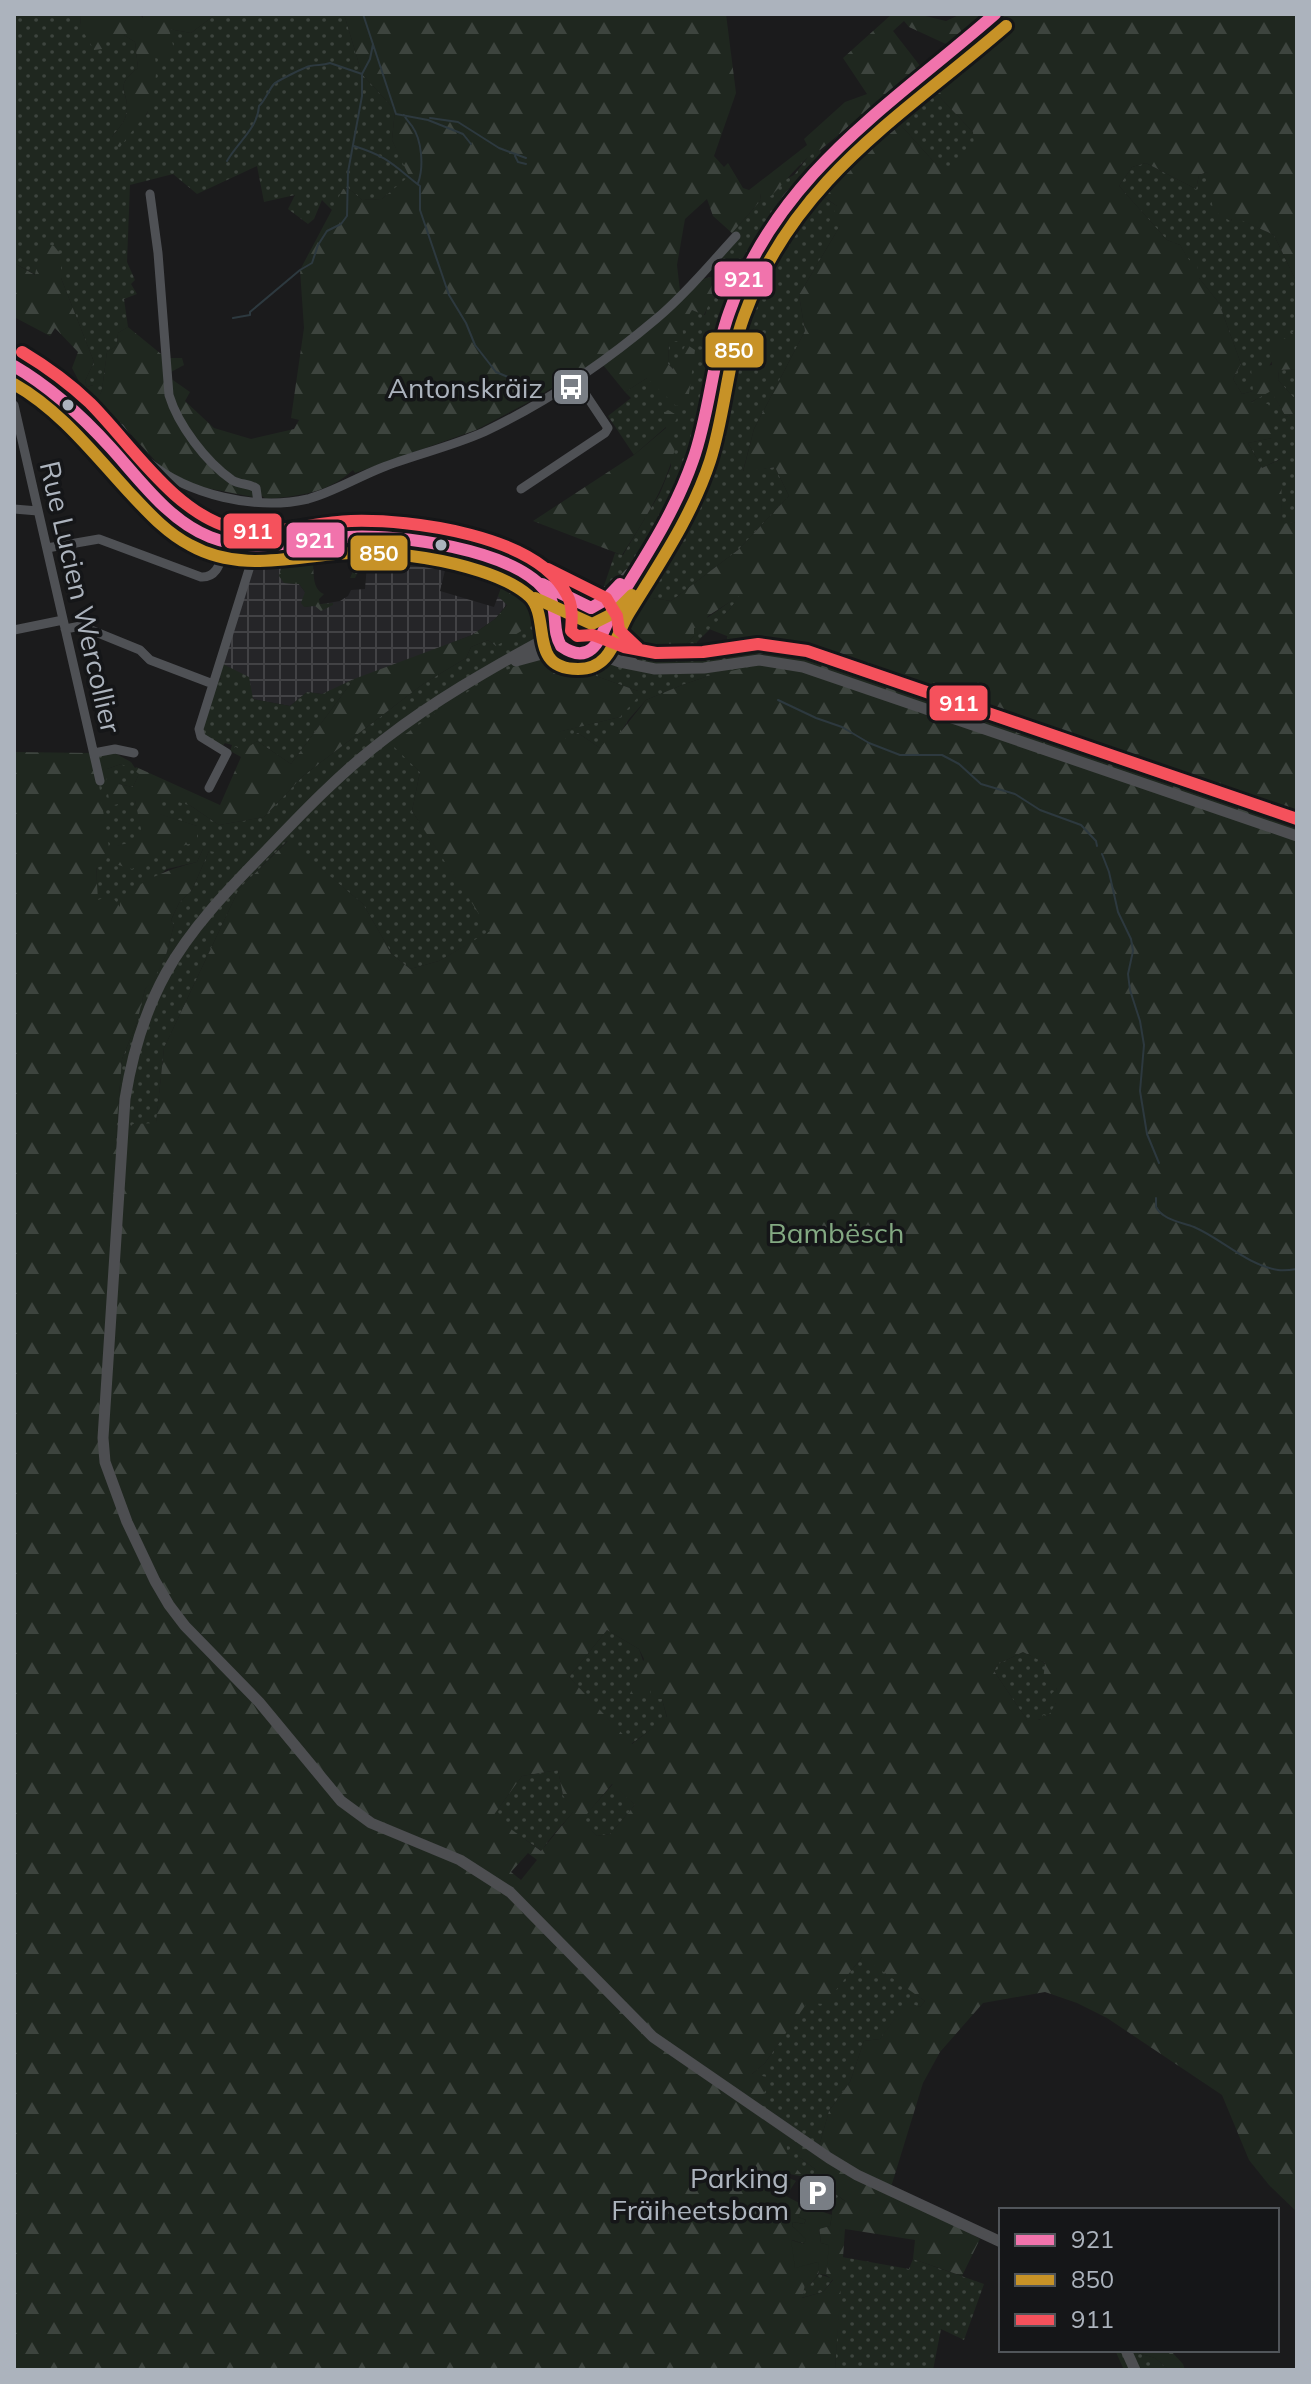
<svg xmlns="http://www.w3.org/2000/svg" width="1311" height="2384" viewBox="0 0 1311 2384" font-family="Mulish,sans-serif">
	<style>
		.industrial { fill: url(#industrial-grid) }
		.grass { fill: url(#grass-dots) }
		.forest { fill: url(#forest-firs); fill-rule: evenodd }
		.park { fill: #1f271f }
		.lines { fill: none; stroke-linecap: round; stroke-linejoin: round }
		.stream { stroke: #2d393f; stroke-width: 2 }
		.minor { stroke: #4f5155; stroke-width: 9 }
		.major { stroke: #4d4e51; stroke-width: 11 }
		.bus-1-casing { stroke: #151618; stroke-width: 18 }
		.bus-2-casing { stroke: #151618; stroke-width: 18 }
		.bus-3-casing { stroke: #151618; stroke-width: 18 }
		.bus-1 { stroke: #f173ac; stroke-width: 12 }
		.bus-2 { stroke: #c79227; stroke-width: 12 }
		.bus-3 { stroke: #f5515c; stroke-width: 12 }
		.bus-dot { fill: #acb3bd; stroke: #151618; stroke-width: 3 }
		.labels { text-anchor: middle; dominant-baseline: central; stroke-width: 7; stroke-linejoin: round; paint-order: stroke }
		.poi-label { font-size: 28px; fill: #acb3bd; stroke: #151618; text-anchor: end }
		.street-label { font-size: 28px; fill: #acb3bd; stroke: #151618 }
		.park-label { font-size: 28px; fill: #83a982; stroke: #151618 }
		.line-badge { stroke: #151618; stroke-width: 3 }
		.badge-label { font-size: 22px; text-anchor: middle; font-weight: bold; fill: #fff }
	</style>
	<defs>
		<pattern id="industrial-grid" width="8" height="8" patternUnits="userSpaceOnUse" patternTransform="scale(2)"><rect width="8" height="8" fill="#252528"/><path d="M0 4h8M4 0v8" fill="none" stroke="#424245"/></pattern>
		<pattern id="grass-dots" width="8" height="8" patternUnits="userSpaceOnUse" patternTransform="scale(2)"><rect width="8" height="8" fill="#1f271f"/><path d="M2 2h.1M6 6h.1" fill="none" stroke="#3d443e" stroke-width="1.8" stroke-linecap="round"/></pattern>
		<pattern id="forest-firs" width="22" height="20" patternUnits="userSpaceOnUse" patternTransform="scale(2)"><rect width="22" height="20" fill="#1f271f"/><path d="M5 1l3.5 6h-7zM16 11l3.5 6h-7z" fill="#3d443e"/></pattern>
	</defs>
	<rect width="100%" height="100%" fill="#1b1b1c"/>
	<path class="industrial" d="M417,548L432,550L437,555L448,558L440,591L494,607L498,596L507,604L495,619L472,635L322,694L307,692L290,706L253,699L223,664L257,556L298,551L281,568L284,583L299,584L305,592V607L340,601L348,596L351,590L365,589L368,553L380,554V567L394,568L397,562Z"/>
	<path class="grass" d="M14,14H81L80,26L107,39L124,35L135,42L138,68C110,89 132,92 126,115C125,122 116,131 112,137L147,114L155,80L154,57L169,29L191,33L216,14H344L362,74L395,110L392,140L410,176L382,199L362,200L348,188L343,189L333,211L322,200L314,219L308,224L288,209L295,195L264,202L257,166L197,194L173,174L130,185L127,262L135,280L131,284L137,294L124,299L128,327L118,333L117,346L107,352L102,390L96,405L87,393L93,385L87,387L85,381L94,362L61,278V254L36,275L14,263Z
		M934,85L935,92L973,132L975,147L946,170L934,162L887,110L895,105L900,110L908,111L926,97L927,88L925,86Z
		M820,150L825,162L795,205L813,190L837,206L840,226L799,295L805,331L754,429L743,471L775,467L789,496L738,550L671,601L633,595L683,647L694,636V627L741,594L730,609L697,642L696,660L726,656L727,636L743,649L803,667L708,676L682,685L646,700L629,719L619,735L600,748L578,733L566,740L557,732L620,717L638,691L596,676L392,744L420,772L412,811L491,931L439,961L410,969L392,954L363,904L287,841L239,889L164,1048L156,1124H133L126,1134L118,1178L116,1134L122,1059L137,1022L145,989L153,980L166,955L174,925L171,920L179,903L192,890L209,851L203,849L197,862L167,869L120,908L97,901L94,753L104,754L107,769L121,764L128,766L131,762L139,774L133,787L118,784L108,777L135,800L144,840L117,846L160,841L197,826L159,814L161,795L191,806L219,825L264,817L303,776L423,684L466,658L471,647L488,640L496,646L513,583L502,585L505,572L517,577L525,573L565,592L556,585L554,577H562L603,589L615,553L623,555L660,493L671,466L666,427L634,455L608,416L631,398L625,392L647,378L673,369L668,364L669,341L692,310L705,315L715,278L709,281L696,280L712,277L713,267L735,236L732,233L761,200L760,193L794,175L812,152Z
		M1146,163L1196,189L1199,175L1207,172L1231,221L1233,216L1274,235L1297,283V332L1294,331C1280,345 1266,373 1253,391L1242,394L1233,379L1241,364L1219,303L1199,278L1180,245L1167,240L1119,186L1132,167Z
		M1297,369V397L1294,398L1278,380L1279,370Z
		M1271,390L1286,417L1297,412V525L1294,522L1282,525L1280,459L1262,468L1248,443L1272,438L1250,403Z
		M223,664L249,677L253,699L290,706L307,692L322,694L354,679L291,764L257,741L244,751L235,747L232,752L230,751L232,745L225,743L222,747L207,740L201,730L217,681L221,679L218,674Z
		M607,1630L639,1649L650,1681L662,1699L667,1718L631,1744L569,1677Z
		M1023,1652C1030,1656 1041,1659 1046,1665C1058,1678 1063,1706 1046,1717C1041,1721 1033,1720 1027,1720L994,1671L998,1664Z
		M558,1770L563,1795L574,1811C563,1825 550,1836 542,1851L492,1817L522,1776Z
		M613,1784L635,1805L610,1834L597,1836L581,1820Z
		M863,1956L925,2001L920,2007L907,2003L880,2039L864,2041L850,2082L829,2111L818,2150L799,2157L815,2169L821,2179H836L832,2191L846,2202L833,2206L832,2191L818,2189L820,2181L804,2177L787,2159L784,2146L755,2108L751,2075L765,2063L807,2002L825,2003Z
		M842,2257L909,2269L913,2259L984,2284L964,2340L941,2329L933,2370H835Z
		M819,2274L833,2279L823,2292L801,2298L805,2285H810Z
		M1115,2350H1136L1138,2353L1155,2358L1169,2370H1124Z"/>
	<path class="forest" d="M81,14H139L143,18V14H216L191,33L169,29L174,49L169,57L155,58C158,71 154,105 145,116C136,126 128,136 120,147L113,145L112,137C116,131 125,122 126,115C132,91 110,89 138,68L135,42L124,35L118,42L107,39L102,49L94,50L80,26Z
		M344,14H726L736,93L714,156L724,167L728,163L743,188L749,190L807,145L804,139L845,102L867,94L843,58L892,14H917L946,21L961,14H983L948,45L909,27L904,21L893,31L921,67L820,150C806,154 784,184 771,196L760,194L761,200L732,233L713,216L707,199L685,219L677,265L680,291L697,282L716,278L717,287L704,315L692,310L682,326L684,341H669L668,364L673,369L686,344L695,350L688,401L676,406L647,378L625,392L599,360L525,404L476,430L355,473L353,470C328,493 299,496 266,499L258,493L253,497L196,486L162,468L116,418C101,416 87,420 78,404L83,389L72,368L78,352L55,328L50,336L14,317V263L35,275L41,243L54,246L61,255V278L94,362L85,381L87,387L94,385L93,390L87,393L95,405L102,390L107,352L117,346L118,333L128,327L166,358H182L184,365L171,372L170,378L190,392L185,401L214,428L251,439L294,429L299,420L291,418L304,328L300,270L343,189L348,188L362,200L382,199L409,176L392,140L395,110L362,74Z
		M1002,14H1297V283L1274,235L1234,217L1230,221L1213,210L1207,172L1199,175L1196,189L1146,163L1132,167L1119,186L1167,240L1180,245L1189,260L1197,262L1199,278L1219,303L1241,364L1233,379L1242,394L1253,391L1251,368L1272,365L1270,343L1279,335L1285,339L1294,331L1297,332V369L1279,370L1278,380L1294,398L1297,397V412L1286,417L1271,391L1251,402L1268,404L1276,418L1272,438L1248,443L1262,468L1281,459L1282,524L1294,522L1297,525V2212L1269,2185L1249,2160L1222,2095L1107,2018L1077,2003L1045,1992L983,2003L940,2052L923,2083L891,2187L980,2239L962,2276L913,2259L915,2240L845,2229L835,2370H14V752L94,753L109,848L105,865L96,868L98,900L111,895L120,907V899C144,879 166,870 197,862L203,849L215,841L219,846L215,852L209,851L192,890L179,903L171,920L174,925L166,955L153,981L145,989L137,1022L122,1059L116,1134L118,1172L126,1134L133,1124L156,1123L164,1048L239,889L288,841L363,904L392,954L410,969L439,961L490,931L412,811L420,772L391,744C427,720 512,654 554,657C561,657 570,664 577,667L588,662L596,668V676L638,691L639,696L620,717L558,732L566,739L578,733L600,748L620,723V733L646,700L682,685L708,676L758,665H799L743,649L727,636L709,629L730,609L739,596L708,616L704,625L694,628V636L683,647L675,663C650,663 642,662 626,643V614L633,595L671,601L738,550L789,496L775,467L743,472L754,429L805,331L799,295L840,226L829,222L837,206L814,190L794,205L791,202L825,162L887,110L934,162L946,169L974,147L973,132L934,91V85L925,86L923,82ZM607,1630L639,1649L644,1659L630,1694L636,1700L650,1683L651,1699H662L667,1717L632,1744L569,1677ZM1023,1652L1045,1663L1043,1681L1057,1689L1052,1693V1701L1056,1703L1048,1716L1043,1715L1040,1720H1027L994,1671L998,1664ZM558,1770L563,1795L573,1812L541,1851L493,1816L522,1776ZM612,1784L635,1805L610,1834L597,1836L582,1820ZM528,1853L537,1860L521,1880L511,1872ZM862,1957L925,2001L920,2007L907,2002L880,2039L864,2041L850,2082L829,2111L818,2150L803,2149L799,2157L815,2169L818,2177L835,2179L832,2191L845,2201L833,2206L830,2226L819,2228L821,2243L828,2245L826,2275L833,2280L823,2292L802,2298L805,2285H810C816,2277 822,2273 818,2262L795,2267L792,2240L805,2244L807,2239L792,2226L793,2222L804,2224L806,2220L799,2217L803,2205L786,2196L796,2181L789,2178L790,2174L804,2177C789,2161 783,2153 789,2131L755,2108L773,2078L752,2074L765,2063L807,2003L825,2004Z
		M670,411L678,416L668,436L676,444C667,486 645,519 622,555L533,521L634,455L666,428L664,412Z
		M329,545H341L342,551L365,550L363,568H360L355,578H350L357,562L334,557L327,551Z
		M311,550C316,565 309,588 324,594L319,599L320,604L333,603V605L321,611L315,606L304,607L301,603L305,592L299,584L284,583L279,576L281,568L298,551Z
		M513,583L533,597L528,627L496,646L488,640L471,647L466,658L423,684L303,776L264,817L219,825L191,806L161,796L160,814L197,826V842L170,849L160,841L153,858L132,869L115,864L112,851L117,846L143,839L135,800L110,806L106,780L108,777H116L118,784L133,787L139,774L134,770L136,767L220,805L241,757L232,752L235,747L244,750L257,741L291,764L354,679L472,635L495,619L507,605L498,596L502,585Z
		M113,752L131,762L128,767L121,764L107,769L103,768L101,759L104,754Z
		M1136,2350H1170L1183,2364L1185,2370H1169L1155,2358L1138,2353Z"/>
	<path class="park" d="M152,473L189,494V499H182L183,506L178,512L146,479Z
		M803,2205L832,2215L830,2226L819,2229L821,2243L829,2245L826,2275L819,2274L818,2262L795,2268L791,2240L804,2244L806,2239L792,2226L793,2222L804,2224L806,2220L798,2217Z"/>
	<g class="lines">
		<path class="stream" d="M363,14L396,114L428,120L463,134L471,144
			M404,115C406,119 409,122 412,126C422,140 424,167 418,183
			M430,118L458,122L499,148L526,158
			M354,146C389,157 393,165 420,186V210L449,295L466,323L475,345L496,372L508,377
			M515,156L518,162L526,164
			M227,161C237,143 258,128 259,106C266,99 268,91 274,84C277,81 305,67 310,66C318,64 322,66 330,63L362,74
			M233,318L250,315V312L300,270L312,263L318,245L327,231L341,224L347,216L348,172L362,96V74L370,59L373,44
			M778,700L816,718L842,727L869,743L900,755H942L959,764L981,784L1015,794L1040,810L1081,825L1096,841L1097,846
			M1102,854L1109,872L1118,912L1131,939L1133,951L1128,974L1130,990L1140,1021L1144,1045L1140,1091L1147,1134L1159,1163
			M1156,1198V1207C1163,1220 1181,1222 1194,1227C1222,1239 1247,1265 1278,1270C1284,1271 1291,1270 1297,1269"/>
		<path class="minor" d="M150,194L158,253L169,395C178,425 206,462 232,480C240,485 248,483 256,488L258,502
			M14,382L19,368
			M14,405L100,781
			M93,430L106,426L120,428C128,440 137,452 147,461C188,495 256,511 308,499C333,492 356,478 381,468C414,455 450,447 484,432C545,403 604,363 656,319C685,295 710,264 736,236
			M521,489L605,433L608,428L576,380
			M14,509L38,511
			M47,548L99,539L201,577C219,578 221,558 227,544
			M65,629L81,626L140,650L150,660L213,684
			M14,630L63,620
			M94,753L115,749L134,753
			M209,788L227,753L201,737L199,729L256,547"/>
		<path class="major" d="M14,366C62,390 98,436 135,475C163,505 188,536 231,544C269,552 307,540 345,538C406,534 473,545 527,574C536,579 544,585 553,590C571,600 599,605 603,628
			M542,585L552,601L557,619
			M582,605C558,605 556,627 541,641C488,670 434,701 386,738C341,772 301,814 262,855C227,891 191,928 166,973C144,1013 132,1055 125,1099L103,1438L105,1462L127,1522L155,1581L169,1605L185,1626L259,1702L341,1801L371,1823L460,1860L510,1892L653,2037L829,2158L857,2175L1001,2242
			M591,608L605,600L629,574
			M603,635L613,649L633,663
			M589,651L620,662L655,669L704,668L759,660L803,667L1297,836
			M516,661L553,651L583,653L595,647L600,642L613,609L635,576L678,495L693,458L729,310L757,248L788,198L840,142L995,14
			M1126,2350L1135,2370"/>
		<g class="bus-1-casing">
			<path id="bus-1" d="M14,366C52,388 82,416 111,448C140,480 169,521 210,537C255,555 302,539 348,537C399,534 510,549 544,589C561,608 550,628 561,646C597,671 603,626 616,604C645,557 675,512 693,460C710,412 712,360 729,313C777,174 890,106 995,14
				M542,584L591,608L605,600L620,584"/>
		</g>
		<g class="bus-2-casing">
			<path id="bus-2" d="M14,384C60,410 93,453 128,491C147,511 165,532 190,545C242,574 295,555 351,553C376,552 401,554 425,558C456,563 506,575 529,596C552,618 527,669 578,669C612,669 615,636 629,613C659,564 692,516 710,461C725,414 727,363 744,316C794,179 901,117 1006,26
				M535,598L592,624L614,613L632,595"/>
		</g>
		<g class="bus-3-casing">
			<path id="bus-3" d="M22,352C47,367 69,383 90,403C131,444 176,516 236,529C274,537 312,522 351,521C410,519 538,535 567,595C573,606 572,618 571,631L577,636L593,635L624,647L656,653L703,652L758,644L807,651L1297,819
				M548,569L606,598L617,616L619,630L638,648"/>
		</g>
		<use href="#bus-1" class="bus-1"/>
		<use href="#bus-2" class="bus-2"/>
		<use href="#bus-3" class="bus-3"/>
	</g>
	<defs>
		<g id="bus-square" transform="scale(2)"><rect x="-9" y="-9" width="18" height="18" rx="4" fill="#797e85" stroke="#151618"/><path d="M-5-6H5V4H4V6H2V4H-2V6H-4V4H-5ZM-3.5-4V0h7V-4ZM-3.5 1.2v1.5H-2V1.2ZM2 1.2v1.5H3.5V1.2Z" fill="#fff"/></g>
		<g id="parking-square" transform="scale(2)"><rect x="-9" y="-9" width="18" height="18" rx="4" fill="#797e85" stroke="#151618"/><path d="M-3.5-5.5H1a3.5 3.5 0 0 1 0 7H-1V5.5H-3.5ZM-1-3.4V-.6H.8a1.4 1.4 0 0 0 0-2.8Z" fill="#fff"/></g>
	</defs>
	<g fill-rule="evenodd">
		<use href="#bus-square" x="571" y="387"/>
		<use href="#parking-square" x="817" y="2193"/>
	</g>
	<g class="bus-dot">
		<circle cx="68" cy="405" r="7"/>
		<circle cx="441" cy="545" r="7"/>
	</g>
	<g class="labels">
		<g class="poi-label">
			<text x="543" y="387">Antonskräiz</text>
			<text x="789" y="2177">Parking<tspan x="789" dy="32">Fräiheetsbam</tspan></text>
		</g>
		<g class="street-label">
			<text transform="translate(81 597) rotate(77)">Rue Lucien Wercollier</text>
		</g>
		<g class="park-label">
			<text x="836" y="1232">Bambësch</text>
		</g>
	</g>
	<g class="line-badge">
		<rect x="713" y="260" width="61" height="38" rx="8" fill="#f173ac"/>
		<rect x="704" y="331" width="61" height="38" rx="8" fill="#c79227"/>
		<rect x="222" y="512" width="61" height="38" rx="8" fill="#f5515c"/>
		<rect x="285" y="521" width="61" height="38" rx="8" fill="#f173ac"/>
		<rect x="349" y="534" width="60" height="38" rx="8" fill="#c79227"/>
		<rect x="928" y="684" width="61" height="38" rx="8" fill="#f5515c"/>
	</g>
	<g class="badge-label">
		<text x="744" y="287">921</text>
		<text x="734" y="358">850</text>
		<text x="253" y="539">911</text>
		<text x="315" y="548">921</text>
		<text x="379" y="561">850</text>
		<text x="959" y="711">911</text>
	</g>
	<rect width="1311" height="2384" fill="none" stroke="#acb3bd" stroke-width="32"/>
	<rect x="999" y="2208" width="280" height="144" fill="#151618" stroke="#51555a" stroke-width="2"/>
	<rect x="1015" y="2234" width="40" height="12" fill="#f173ac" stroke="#51555a" stroke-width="2"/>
	<text x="1071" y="2248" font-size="24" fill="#acb3bd">921</text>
	<rect x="1015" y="2274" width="40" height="12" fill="#c79227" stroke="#51555a" stroke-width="2"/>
	<text x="1071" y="2288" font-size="24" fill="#acb3bd">850</text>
	<rect x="1015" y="2314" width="40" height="12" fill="#f5515c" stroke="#51555a" stroke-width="2"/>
	<text x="1071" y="2328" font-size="24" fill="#acb3bd">911</text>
</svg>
